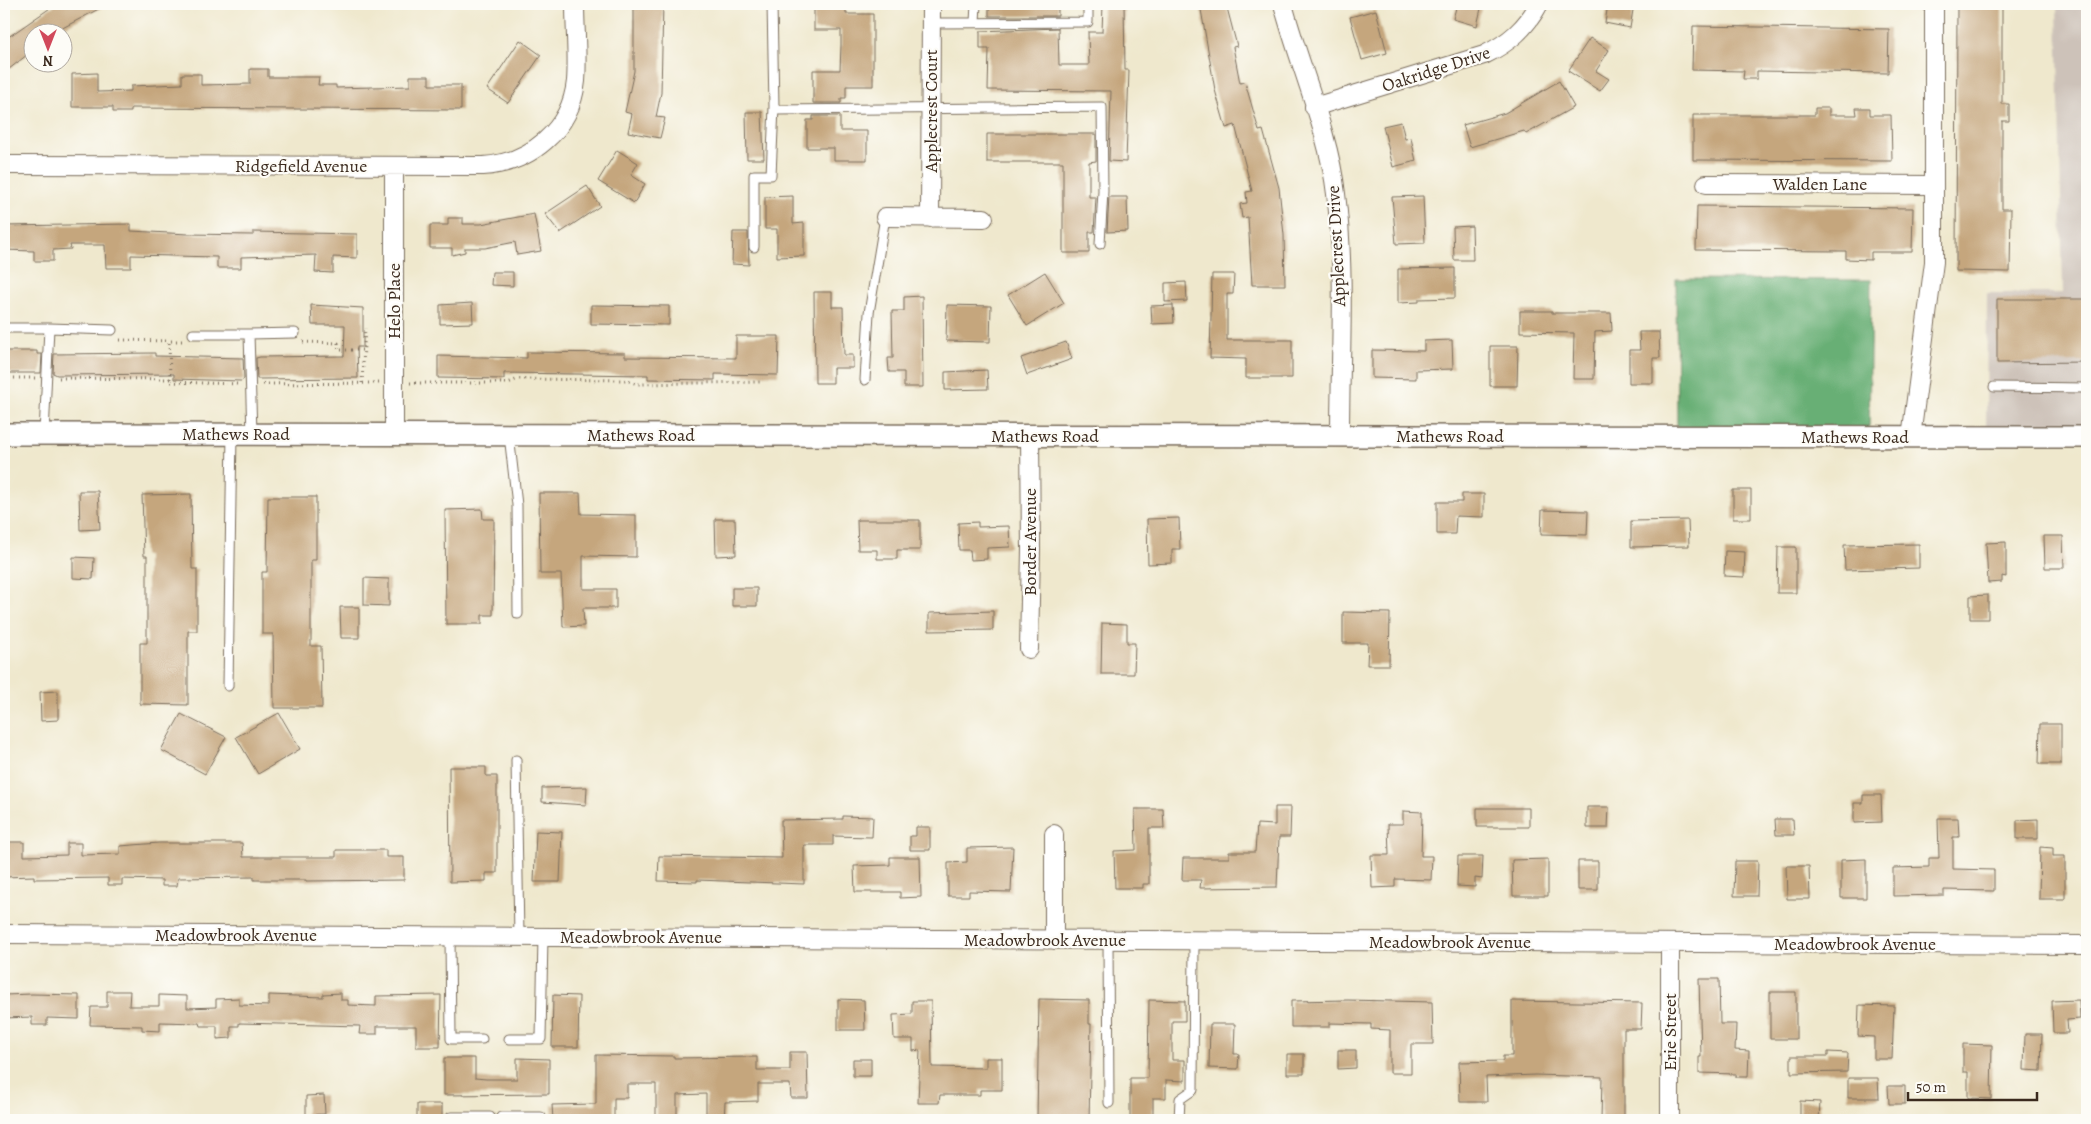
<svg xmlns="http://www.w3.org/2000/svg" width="2091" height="1124" viewBox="0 0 2091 1124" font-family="Alegreya,serif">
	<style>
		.industrial { fill: #cdc2b9 }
		.forest { fill: #68af75; stroke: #526c4a }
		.building { fill: #c5a67d }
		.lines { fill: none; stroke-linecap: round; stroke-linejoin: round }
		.service-casing { stroke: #7a6c5b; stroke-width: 11 }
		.minor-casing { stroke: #7a6c5b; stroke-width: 20 }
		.tertiary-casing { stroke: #7a6c5b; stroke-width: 24 }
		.path { stroke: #7a6c5b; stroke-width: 3; stroke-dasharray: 1 4; stroke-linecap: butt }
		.service { stroke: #fff; stroke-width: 9 }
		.minor { stroke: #fff; stroke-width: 18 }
		.tertiary { stroke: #fff; stroke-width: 21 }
		.labels { text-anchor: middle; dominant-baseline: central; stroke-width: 4.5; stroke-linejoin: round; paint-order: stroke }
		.street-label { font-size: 18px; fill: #3b2a1e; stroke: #fdfcf7 }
	</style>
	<rect width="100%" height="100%" fill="#fdfcf7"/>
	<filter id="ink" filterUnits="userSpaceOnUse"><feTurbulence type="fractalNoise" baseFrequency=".02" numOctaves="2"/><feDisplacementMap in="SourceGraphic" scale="10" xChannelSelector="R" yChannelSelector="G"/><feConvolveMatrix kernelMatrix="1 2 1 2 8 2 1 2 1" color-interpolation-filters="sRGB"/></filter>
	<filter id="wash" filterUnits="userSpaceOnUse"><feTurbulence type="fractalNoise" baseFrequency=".0096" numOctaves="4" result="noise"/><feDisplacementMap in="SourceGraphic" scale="20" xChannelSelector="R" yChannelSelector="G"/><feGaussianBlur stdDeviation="1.12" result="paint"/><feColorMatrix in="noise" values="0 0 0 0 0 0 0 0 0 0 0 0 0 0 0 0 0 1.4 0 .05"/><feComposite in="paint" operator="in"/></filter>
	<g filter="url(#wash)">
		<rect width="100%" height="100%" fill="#efe8cd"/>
		<path class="industrial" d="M2057,4H2087V437H1986L1987,293H2063Z"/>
		<path class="forest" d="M1676,279L1871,280L1869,437H1677Z"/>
		<g id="blocks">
			<path class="building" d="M56,4H108L55,32H32V51L4,73V40Z
				M634,4H663L661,93L656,117L665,118L660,138L628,132L632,114L625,112L634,71Z
				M814,4H846V14H873V86H846V98H841V103H813V70H840L841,46V30H814Z
				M989,4H1058V16H989Z
				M1103,4H1124L1125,70H1129L1126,162L1109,161L1111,91L988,90L989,49H980V31L1058,28L1059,65H1089L1088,32H1102Z
				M1200,4H1226L1237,46L1233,47L1240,83L1245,82L1259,131L1263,130L1279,188L1284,235L1285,285H1252L1248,217L1242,218L1240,204L1247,203L1246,192L1252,191L1235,125L1226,128L1215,90Z
				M1457,4H1482L1477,26L1453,19Z
				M1608,4H1634L1630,28L1605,23Z
				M1957,4H2002V104H2009V121H2002V209H2011L2010,272L1956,271Z
				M1376,10L1387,53L1362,60L1350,17Z
				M1693,26L1889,29L1888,73L1757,71V79H1743L1744,71L1692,70Z
				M1590,38L1609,50L1596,71L1609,79L1600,91L1568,71Z
				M520,40L541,55L508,103L487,89Z
				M250,69H268V77H319L318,85H336V88L410,86V76H429V85H461V110L131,108V112H113V107H72V74L97,73V92L131,91V86L182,84V74H201V85L250,84Z
				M1559,81L1574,107L1526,134L1524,131L1470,147L1463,125L1505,113Z
				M1815,108H1829V115H1857L1856,108H1870V115H1891L1892,161L1693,160V115H1815Z
				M746,112H762L764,159H747Z
				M813,116H840V131H867V160H834V148H807V120H813Z
				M1401,122L1405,139L1411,138L1416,161L1393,167L1383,126Z
				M987,134H1096V161L1089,162V197H1096L1094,232H1089V253H1063V162H987Z
				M617,150L638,163L631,175L645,184L634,203L598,181Z
				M587,186L600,206L560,233L545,214Z
				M793,196V224L804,223V256L777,257V229H765V197Z
				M1423,196L1425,243L1396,244L1392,197Z
				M1109,197H1127L1128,231L1107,232Z
				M1697,206L1913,208L1912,252H1871V260L1846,259V251L1696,250Z
				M534,214L541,251L517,255L515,242L485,248H465V252L452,255V248H430V225H448V218H463V224H481Z
				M131,224V231L188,234L253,235V232L357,234V258L333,257V273L315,272L316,255L241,257V268H217V257L131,255V268H106L105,245H70L71,249L53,250V261H34V251L4,250V226Z
				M1472,226L1473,260H1454L1453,227Z
				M733,232H748L749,265L732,264Z
				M1455,268V298L1419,299V302L1398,303V269Z
				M492,272H513V286L491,285Z
				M1045,272L1064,303L1027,326L1008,295Z
				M1212,274H1234L1233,294H1227V340H1292V378H1246V359L1210,358Z
				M1186,282L1187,301L1165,302V283Z
				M814,292H832V307H843L844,355H853V368H833V383H815Z
				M922,296L923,387H904V372H889L888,358H893L892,311H904V297Z
				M1997,299H2087V362L1997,363Z
				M472,303L473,323L440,324V305Z
				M311,305L363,308V347H357L358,378L257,379L256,358L260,357L344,356L345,325H312Z
				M591,305L669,306V325L591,324Z
				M947,305L991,306L990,342L946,341Z
				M1173,305L1174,323L1152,324L1151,306Z
				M1520,311H1552V313H1611L1612,331L1595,332L1594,379H1573L1574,333L1520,332Z
				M1639,332H1659L1660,358H1653V383H1629V350H1640Z
				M736,336H779L778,375L715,374V380L648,379V375L504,373V379L438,378V356L527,358V352L625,353V357L736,358Z
				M1452,340L1453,369L1416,370V379L1372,378V350L1424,351V341Z
				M1066,342L1072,359L1027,375L1021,358Z
				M1490,346H1518L1517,386H1490Z
				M4,351H37V354H42L41,373H4Z
				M155,353V356L243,358L244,379L241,381L174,379V374L57,375L53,373L54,354Z
				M987,370L988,389L945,390V372Z
				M1733,490H1751V519H1733Z
				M79,491H98L100,529L80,530Z
				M539,493H580L581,514L636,515V557L583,556V589H616V608H583L584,626L563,627L561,574H540Z
				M191,494L192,569H197V631H188V705L140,704V643H147V556H144L142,495Z
				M1462,494H1484V517L1456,516L1455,534H1437V502H1462Z
				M268,497H316V560H311V646H321L322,708H274L273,634H262V572H267Z
				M482,509L483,519H494L493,615H482V624H446L445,510Z
				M1542,510L1588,511L1587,535L1541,534Z
				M1179,518L1180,549H1172V563L1148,564L1147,519Z
				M715,519H735L736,555L716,556Z
				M857,520H920V550H897V559H877V550H858Z
				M1688,520L1689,546L1631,547V521Z
				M978,522V527L1009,526L1010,547L987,548V559L971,560L970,550H959L958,523Z
				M2044,536H2063L2064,568H2045Z
				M2006,542V577L2002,576V582L1988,583L1986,543Z
				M1919,544V568L1845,570L1844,545Z
				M1778,547H1796V593H1777Z
				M1725,551L1745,552L1744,577L1724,576Z
				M73,557L94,558L93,579L73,578Z
				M364,578L389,579V606L364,605Z
				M732,588H757V606H732Z
				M1988,595V619H1970V596Z
				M340,607H359V638H341Z
				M993,611V630L929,631V613Z
				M1343,612L1390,613L1389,665H1367L1368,643H1343Z
				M1102,623L1127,624V643H1135L1134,674H1101Z
				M58,691V720L41,721L40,692Z
				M279,713L300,749L258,774L236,737Z
				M181,714L226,737L205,774L161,750Z
				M2040,724H2061V764H2039Z
				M449,767H486V776H497V873H486V881L450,882Z
				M587,787L586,805L542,802V788Z
				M1863,795H1881L1882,822L1854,823V803H1863Z
				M1275,807H1291L1290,837H1279L1277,887L1200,888L1201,880H1182L1183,858H1229V852H1255L1257,824L1275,825Z
				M1587,807H1609L1608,828H1587Z
				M1477,808H1529V827H1477Z
				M1135,809H1163L1164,828H1149V884H1143V888H1115L1114,851L1136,850Z
				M1403,811L1422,812L1421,856H1432L1431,880L1395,879V887L1372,888L1371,855H1389L1388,824H1403Z
				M843,816L873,817L872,837L833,836V845H804V884L697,880V882L658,881L659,856L782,858L781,820L843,819Z
				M1938,818H1958L1959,837H1953V869L1994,870V891L1944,890V895L1893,896V868L1929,867V858H1939Z
				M1775,819H1793L1794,835H1776Z
				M2038,819V839H2017V820Z
				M916,827H930V850H910V836H916Z
				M536,831L562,832L560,882H534Z
				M8,842H24V856L67,855V843H81V855L120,854V846L159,843H242L243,857H336V850H386V857H404V880L306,881V880H254V877L178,878L177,886H162V880L122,879V885H108V878L34,879V876L4,877V854H8Z
				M1013,847L1011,892L969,891V896H948V863L967,862V848Z
				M2040,847L2053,848V856H2065V899H2039Z
				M1458,856H1483L1482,879L1475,878V887L1457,886Z
				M890,857H920L921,897L900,898V892H855L854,866L890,865Z
				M1548,859V896H1513L1512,860Z
				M1866,859V898H1841V860Z
				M1578,861H1598V890H1578Z
				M1735,861H1758L1757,896H1734Z
				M1786,866H1809L1810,899H1787Z
				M1699,979H1719L1720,1024H1736L1735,1050L1749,1051L1748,1077H1736V1074L1699,1073V1057H1701Z
				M107,991H130L129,1006H159V995L187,996V1008L216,1007V999L239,998V1005L269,1006V995L323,997V994L341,993V1000H348V1005L376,1006V996L441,995L440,1047H416V1026H377V1034H359L360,1026L239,1023V1026H231V1038L217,1039V1026H200L199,1023L160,1022V1031L142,1030V1026L90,1025L91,1007H107Z
				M1770,992H1796V1039H1770Z
				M32,994L79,995V1019L47,1018V1025H32V1017L4,1018V995Z
				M553,995L579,996L578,1047H552Z
				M838,999L864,1000L865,1030H838Z
				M1039,999L1089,1000V1024H1091L1089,1120L1037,1119Z
				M1149,1000L1185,1001V1021H1172V1060H1185V1081L1166,1080V1098H1153V1120H1130V1078H1148Z
				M1348,1000L1432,1002L1433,1044H1411V1073H1390V1030L1371,1029V1024L1329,1023V1027H1291V1001Z
				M2079,1000L2080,1019L2067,1020L2068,1033H2053L2052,1001Z
				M912,1001H931L932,1067L986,1068V1058H1002V1090H980V1095H940L939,1103H918L920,1050L913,1051V1039H894L893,1015L912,1014Z
				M1512,1001L1642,1003L1641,1029H1624V1120H1601L1602,1077L1535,1075L1486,1077L1487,1102H1460L1459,1062L1503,1061V1056H1512Z
				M1859,1005L1894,1006L1892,1059H1874V1037L1858,1036Z
				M1210,1024H1235L1234,1054H1239L1238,1069L1209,1068Z
				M2025,1034H2042L2041,1071L2024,1070Z
				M1963,1044L1992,1045L1991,1099L1968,1098V1072H1963Z
				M1338,1050H1356V1068L1338,1069Z
				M790,1052H807L808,1098H791L790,1084H758V1101L725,1102L724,1120H706V1094L677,1095V1120H656V1084H627V1098H614V1120H553L552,1105L596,1104V1055L674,1056V1058L757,1057V1070H790Z
				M1828,1052L1848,1053L1847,1072L1791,1073V1056H1828Z
				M1287,1054H1304V1074H1287Z
				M444,1058H475V1078L486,1079H517V1058L549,1059V1094L444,1095Z
				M853,1059H871V1076H853Z
				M1848,1078H1878L1879,1098H1848Z
				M1888,1086H1905V1104H1889Z
				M324,1095L325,1114L306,1115V1096Z
				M1800,1101L1820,1102L1819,1120H1800Z
				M417,1104H442V1120H417Z"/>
		</g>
	</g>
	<g filter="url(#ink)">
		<use href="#blocks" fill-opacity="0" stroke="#7a6c5b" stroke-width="1"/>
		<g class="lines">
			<g class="service-casing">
				<path id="service" d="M975,22L976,4
					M931,23L1088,22V4
					M774,110L1102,107L1103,191L1100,244
					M754,247V175H771L774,107L772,4
					M4,328H49
					M193,334H249L252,434
					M249,334L295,333
					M865,380L869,313L885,217
					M1994,387L2087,388
					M44,434L49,328L112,330
					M509,435L517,505L518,614
					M228,686L232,434
					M516,760L519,937
					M450,936L451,1039H482
					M1108,940L1109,1103
					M509,1039H541L543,937
					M501,1117H541V1120
					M451,1120V1117H490
					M1179,1120L1180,1099L1193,1090L1194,941"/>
			</g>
			<g class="minor-casing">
				<path id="minor" d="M1283,4C1299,65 1329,132 1336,194C1346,271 1340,358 1340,436
					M1314,107L1484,55C1509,43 1526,28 1539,4
					M4,165L483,166C530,163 571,130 576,81C578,55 575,29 575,4
					M394,167V434
					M1706,184L1934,185
					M885,217L984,218
					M930,218L931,4
					M1911,437L1934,262V4
					M1029,649L1031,549L1030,436
					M1054,834V940
					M4,934L2087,945
					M1670,943V1120"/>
			</g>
			<g class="tertiary-casing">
				<path id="tertiary" d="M4,434L2087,437"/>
			</g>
			<path class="path" d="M120,340L169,341
				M303,342L338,343V350H365
				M4,378H35
				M59,378L170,379V382L239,384
				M170,379L169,341H183
				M362,383L365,328
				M410,383H508L518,379L626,380L637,384L760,382
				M263,384L379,383"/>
			<use href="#service" class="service"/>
			<use href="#minor" class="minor"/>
			<use href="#tertiary" class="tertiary"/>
		</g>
	</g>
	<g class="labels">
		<g class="street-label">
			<text transform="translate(1436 69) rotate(-18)">Oakridge Drive</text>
			<text transform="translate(931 111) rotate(-90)">Applecrest Court</text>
			<text x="301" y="166">Ridgefield Avenue</text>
			<text x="1820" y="184">Walden Lane</text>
			<text transform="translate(1336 246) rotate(-93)">Applecrest Drive</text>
			<text transform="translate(394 301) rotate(-90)">Helo Place</text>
			<text x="236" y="434">Mathews Road</text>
			<text x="641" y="435">Mathews Road</text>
			<text x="1045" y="436">Mathews Road</text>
			<text x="1450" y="436">Mathews Road</text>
			<text x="1855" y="437">Mathews Road</text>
			<text transform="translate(1030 542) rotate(-90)">Border Avenue</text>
			<text x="236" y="935">Meadowbrook Avenue</text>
			<text x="641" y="937">Meadowbrook Avenue</text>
			<text x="1045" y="940">Meadowbrook Avenue</text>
			<text x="1450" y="942">Meadowbrook Avenue</text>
			<text x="1855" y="944">Meadowbrook Avenue</text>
			<text transform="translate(1670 1032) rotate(-90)">Erie Street</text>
		</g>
	</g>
	<rect width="2091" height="1124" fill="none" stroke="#fdfcf7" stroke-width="20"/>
	<g transform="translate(48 48) rotate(180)"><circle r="24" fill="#fdfcf7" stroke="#afa8a0"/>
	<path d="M0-4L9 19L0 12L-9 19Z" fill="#d1495b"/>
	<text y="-8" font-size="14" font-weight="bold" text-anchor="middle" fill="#3b2a1e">N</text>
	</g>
	<path d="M1908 1092v8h129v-8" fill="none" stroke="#3b2a1e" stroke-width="2.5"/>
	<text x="1916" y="1092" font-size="15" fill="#3b2a1e" stroke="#fdfcf7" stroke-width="4" paint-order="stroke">50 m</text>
</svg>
